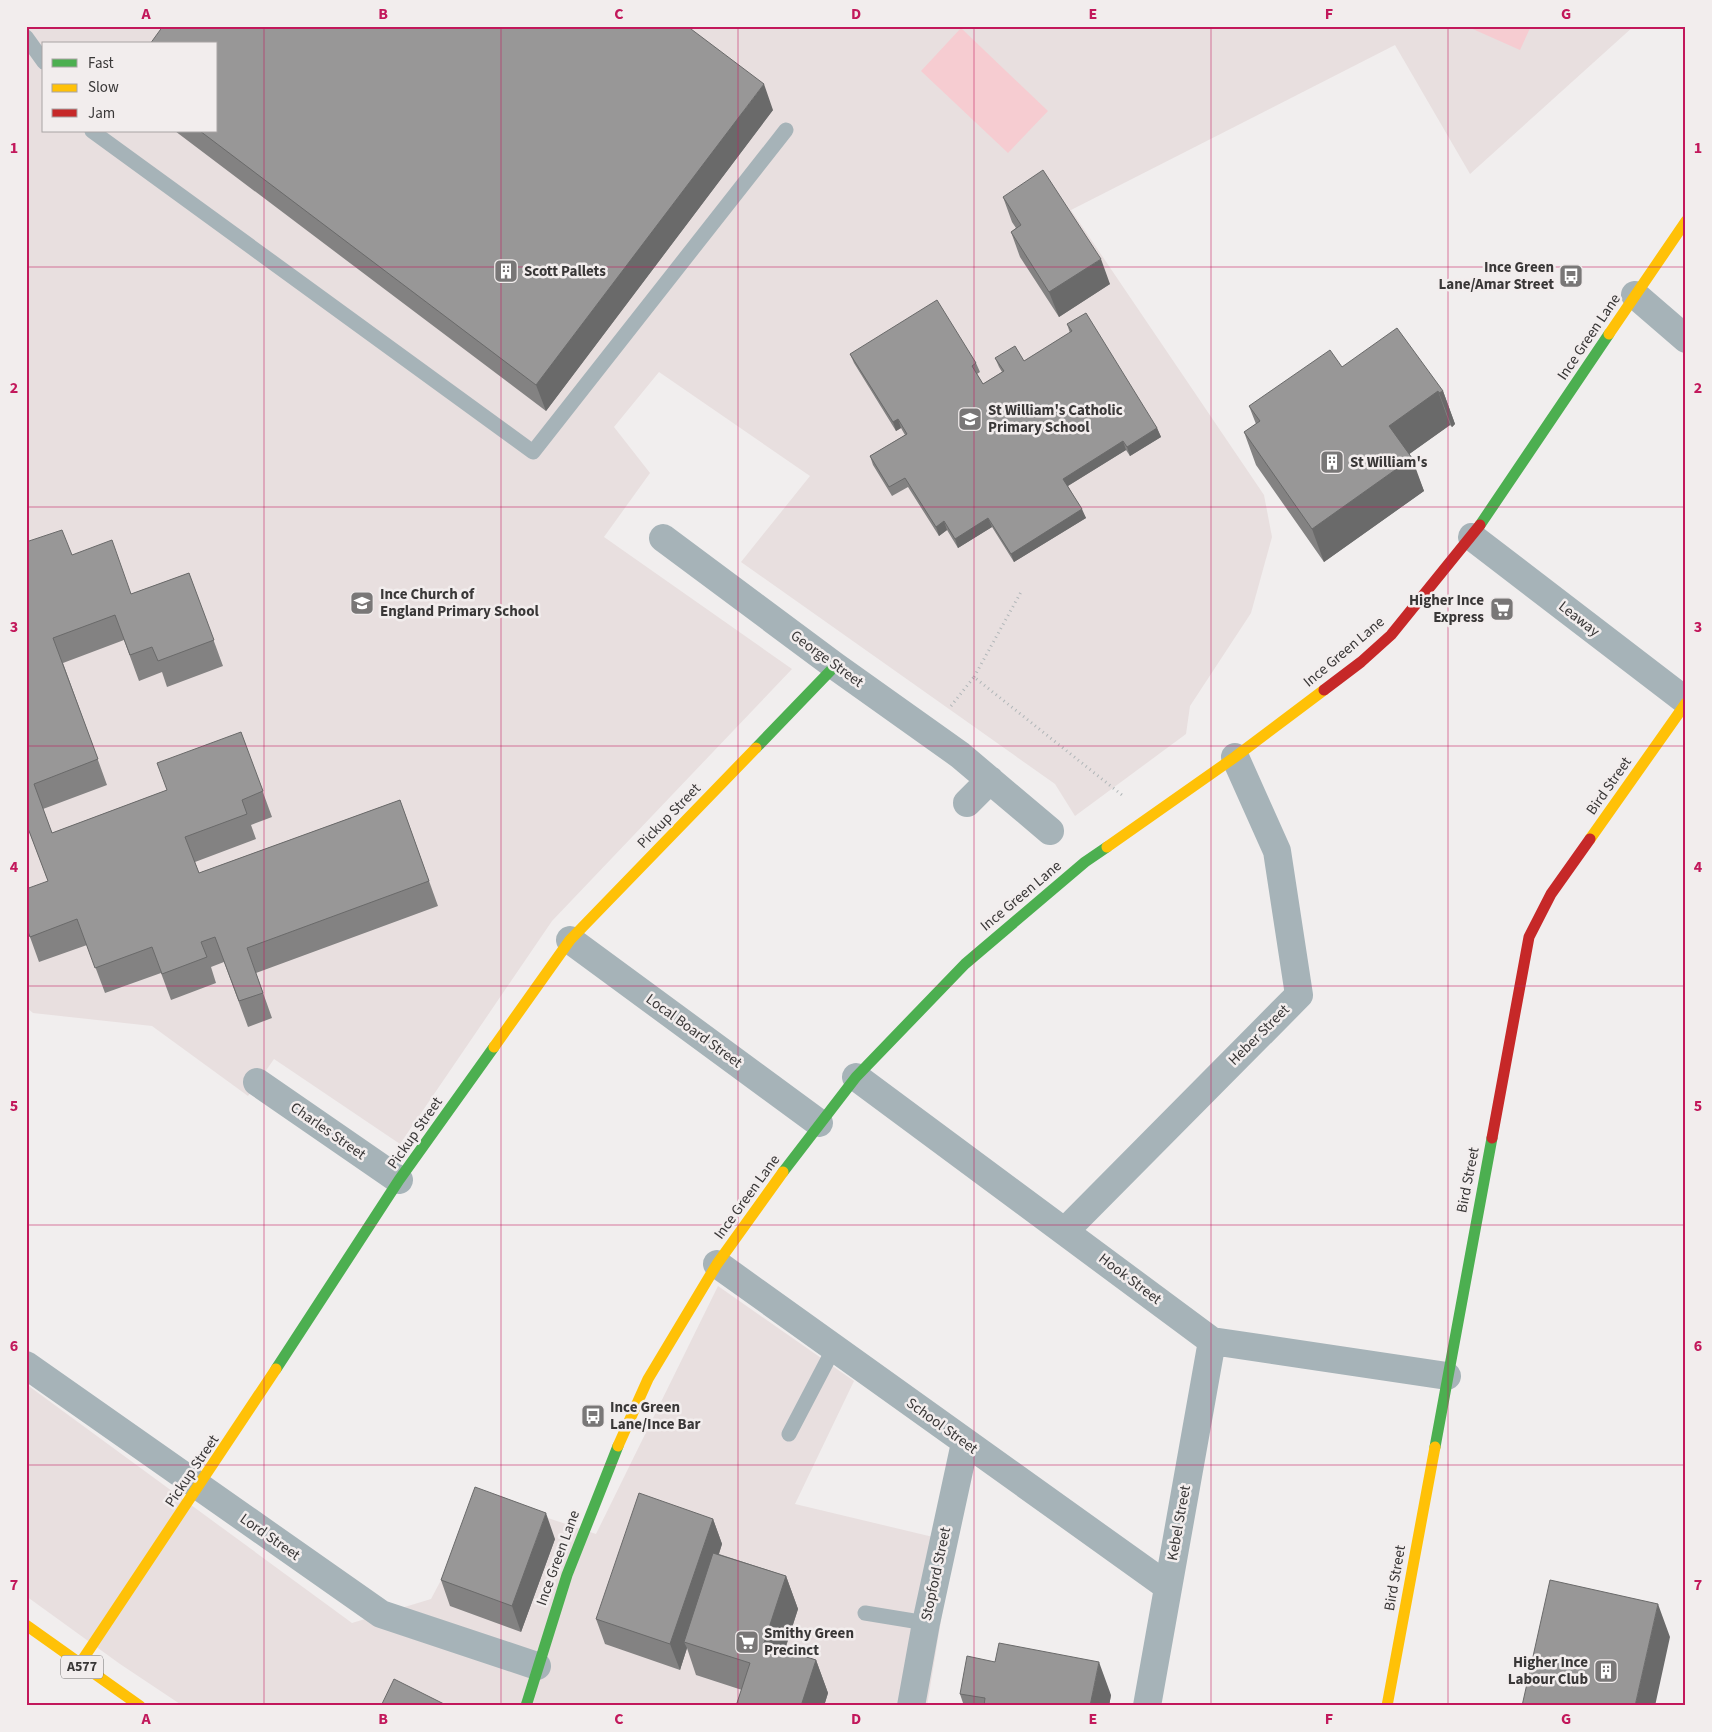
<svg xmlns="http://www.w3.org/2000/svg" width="1712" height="1732" viewBox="0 0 1712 1732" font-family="'Source Sans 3',sans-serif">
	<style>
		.built { fill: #e8dfdf; fill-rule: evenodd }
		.green { fill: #f6ccd1 }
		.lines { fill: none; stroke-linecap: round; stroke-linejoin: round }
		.path { stroke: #b0b6b8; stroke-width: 3; stroke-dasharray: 1 4; stroke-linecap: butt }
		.lane { stroke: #a6b3b8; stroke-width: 15 }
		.street { stroke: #a6b3b8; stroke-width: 28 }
		.fast { stroke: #4caf50; stroke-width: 11 }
		.slow { stroke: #ffc107; stroke-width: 11 }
		.jam { stroke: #c62828; stroke-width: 11 }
		.wall { fill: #838282 }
		.shaded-wall { fill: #6a6a6a }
		.building { fill: #989797; stroke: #6a6a6a }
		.grid { fill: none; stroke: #c2185b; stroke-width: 1; stroke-opacity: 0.55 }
		.labels { text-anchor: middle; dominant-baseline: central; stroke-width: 5; stroke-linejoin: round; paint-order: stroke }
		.shield { fill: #f2eded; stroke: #706e6e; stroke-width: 1 }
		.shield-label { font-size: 14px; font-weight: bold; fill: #393737 }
		.poi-label { font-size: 15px; font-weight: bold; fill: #393737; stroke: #f2eded; text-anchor: start }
		.street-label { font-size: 15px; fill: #393737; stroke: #f2eded }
		.neatline { fill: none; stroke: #c2185b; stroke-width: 2 }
		.grid-label { font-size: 16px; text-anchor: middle; font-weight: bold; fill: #c2185b }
	</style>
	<rect width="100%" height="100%" fill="#f1eeee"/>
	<path class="built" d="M26,26H1634L1470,174L1395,45L1071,210L1264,495L1272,537L1251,613L1190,706L1186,734L1075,816L1055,784L741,562L810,476L659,372L614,427L650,473L604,537L792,669L552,921L400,1144L274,1059L248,1096L152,1026L33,1013L26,1007ZM44,44H216V131H44Z
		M718,1286L854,1381L795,1504L954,1542L927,1706H183L120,1664L26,1596V1384L352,1623L431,1599L485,1497L596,1534Z"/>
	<path class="green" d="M1466,26H1531L1520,50Z
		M961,28L1048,111L1008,153L921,71Z"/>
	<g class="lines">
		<path class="path" d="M974,677L1021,592
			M951,706L974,677L1122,795"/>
		<path class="lane" d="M26,37L44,62
			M92,131L533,452L786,130
			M789,1434L834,1348
			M865,1613L926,1623"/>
		<path class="street" d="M1635,295L1686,339
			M1472,537L1686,701
			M663,538L835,666L960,755L1050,831
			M967,803L990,780
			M570,940L819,1123
			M856,1077L1212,1341L1447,1376
			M257,1082L399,1180
			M1065,1231L1299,995L1277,851L1235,757
			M717,1264L1167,1586
			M26,1365L381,1614L537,1666
			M911,1706L926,1623L965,1443
			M1147,1706L1212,1341"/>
		<path class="fast" d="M1480,525L1609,334
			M756,748L835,666
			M783,1172L856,1077L965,964L1085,862L1107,847
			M276,1369L399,1180L494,1047
			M1435,1447L1492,1138
			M526,1706L567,1575L618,1446"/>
		<path class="slow" d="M1609,334L1686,221
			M1590,839L1686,703
			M1107,847L1235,757L1324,690
			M494,1047L570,940L756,748
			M618,1446L648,1379L717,1264L783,1172
			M26,1625L140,1706
			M79,1665L276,1369
			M1387,1706L1435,1447"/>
		<path class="jam" d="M1324,690L1361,662L1391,635L1480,525
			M1492,1138L1529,937L1551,894L1590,839"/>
	</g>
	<path class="wall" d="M773,110L546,411L175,131H216Z
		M1003,197L1110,284L1059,317L1020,257L1011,232L1016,228L1012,222Z
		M1067,324L1157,428L1161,437L1130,456L1126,450L1068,486L1086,518L1014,562L992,527L958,548L947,530L939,536L908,487L892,496L873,465L870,456L905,435L901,428L896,431L854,363L850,354L976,363L980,372L977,374L983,384L1002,372L999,367L995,358L1024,361L1070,333Z
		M1342,367L1443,391L1455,424L1452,427L1450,425L1409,454L1424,491L1324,562L1256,465L1244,432L1256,424L1249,406Z
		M26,542L72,555L131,594L189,573L223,666L167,687L162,672L139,681L124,640L63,663L107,785L43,809L52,833L167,790L241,732L272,817L251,825L256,839L195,862L199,873L400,800L438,906L256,973L272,1018L248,1027L224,962L211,967L216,983L171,1000L161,973L105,993L87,945L39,962L26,926L48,881L26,823Z
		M713,1519L722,1544L719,1554L786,1576L798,1609L785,1650L816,1660L828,1693L824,1706H736L742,1690L696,1675L687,1648L680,1670L605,1644L596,1619Z
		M555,1539L521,1632L450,1606L441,1580Z
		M960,1694L1111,1695L1109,1706H964Z"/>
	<path class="shaded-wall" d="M764,84L773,110L546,411L536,385Z
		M1101,259L1110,284L1059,317L1049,292Z
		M1438,391L1450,425L1401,460L1389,426Z
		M1443,391L1455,424L1452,427L1439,393Z
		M898,419L901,428L896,431L893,422Z
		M1157,428L1161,437L1130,456L1127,447Z
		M1123,441L1126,450L1066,487L1063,479Z
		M1412,458L1424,491L1324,562L1312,529Z
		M1082,509L1086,518L1014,562L1011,554Z
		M988,518L992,527L958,548L955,539Z
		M944,521L947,530L939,536L936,527Z
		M546,1513L555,1539L521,1632L512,1606Z
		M713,1519L722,1544L689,1643L684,1642L687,1648L680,1670L670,1644Z
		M786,1576L798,1609L776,1676L764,1643Z
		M1658,1604L1670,1637L1655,1706H1635Z
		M816,1660L828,1693L824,1706H801Z
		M1099,1662L1111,1695L1109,1706H1090Z"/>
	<path class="building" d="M163,26H687L764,84L536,385L200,131H216V44H150Z
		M1043,170L1101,259L1049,292L1011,232L1021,225L1003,197Z
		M937,300L976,363L972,366L983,384L1004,371L995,358L1015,346L1024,361L1072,331L1067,324L1086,313L1157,428L1127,447L1123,441L1063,479L1082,509L1011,554L988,518L955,539L944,521L936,527L905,478L889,487L870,456L907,434L898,419L893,422L850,354Z
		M1397,328L1443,391L1439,393L1438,391L1389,426L1412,458L1312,529L1244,432L1260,421L1249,406L1330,350L1342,367Z
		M62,530L72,555L112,540L131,594L189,573L214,640L158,661L152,647L130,655L115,615L53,638L98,759L34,784L52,833L167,790L157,763L241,732L263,791L242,800L247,814L185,837L199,873L400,800L429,881L247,948L263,993L239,1001L215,937L201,942L207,957L162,974L152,947L95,968L77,919L30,937L26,926V889L48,881L26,823V542Z
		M475,1487L546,1513L512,1606L441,1580Z
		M639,1493L713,1519L670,1644L596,1619Z
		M713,1553L786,1576L764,1643L816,1660L801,1706H736L750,1663L684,1642Z
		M1550,1580L1658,1604L1635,1706H1522Z
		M999,1643L1099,1662L1090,1706H984L985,1698L960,1694L967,1656L995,1662Z
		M394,1679L448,1706H381Z"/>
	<path class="grid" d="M264,26V1706M501,26V1706M738,26V1706M974,26V1706M1211,26V1706M1448,26V1706M26,267H1686M26,507H1686M26,746H1686M26,986H1686M26,1225H1686M26,1465H1686"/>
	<defs>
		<g id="building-square" transform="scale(1.25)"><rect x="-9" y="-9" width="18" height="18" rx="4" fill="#797777" stroke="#f2eded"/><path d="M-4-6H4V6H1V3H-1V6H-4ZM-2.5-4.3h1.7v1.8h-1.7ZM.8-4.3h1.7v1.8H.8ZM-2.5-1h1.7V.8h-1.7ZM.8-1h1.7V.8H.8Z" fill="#fff"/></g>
		<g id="bus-square" transform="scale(1.25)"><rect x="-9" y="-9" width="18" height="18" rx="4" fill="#797777" stroke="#f2eded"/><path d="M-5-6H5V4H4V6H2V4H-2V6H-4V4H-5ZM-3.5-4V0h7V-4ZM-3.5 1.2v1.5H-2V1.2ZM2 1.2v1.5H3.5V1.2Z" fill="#fff"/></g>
		<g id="school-square" transform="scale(1.25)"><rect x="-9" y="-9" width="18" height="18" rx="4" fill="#797777" stroke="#f2eded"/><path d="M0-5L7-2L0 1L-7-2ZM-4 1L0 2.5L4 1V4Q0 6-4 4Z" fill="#fff"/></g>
		<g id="supermarket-square" transform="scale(1.25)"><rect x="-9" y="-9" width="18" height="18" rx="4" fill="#797777" stroke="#f2eded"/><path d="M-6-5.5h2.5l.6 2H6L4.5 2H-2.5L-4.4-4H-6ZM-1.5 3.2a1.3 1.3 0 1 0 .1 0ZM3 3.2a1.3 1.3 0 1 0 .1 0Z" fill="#fff"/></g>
	</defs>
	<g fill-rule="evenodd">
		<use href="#building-square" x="506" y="271"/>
		<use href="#bus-square" x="1571" y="276"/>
		<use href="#school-square" x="970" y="419"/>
		<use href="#building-square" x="1332" y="462"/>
		<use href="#school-square" x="362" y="603"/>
		<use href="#supermarket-square" x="1502" y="609"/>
		<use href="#bus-square" x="593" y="1416"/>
		<use href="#supermarket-square" x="747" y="1642"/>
		<use href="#building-square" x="1606" y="1671"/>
	</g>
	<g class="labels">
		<rect class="shield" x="61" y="1655.5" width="42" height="23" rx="4"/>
		<g class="shield-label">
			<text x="82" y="1667">A577</text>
		</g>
		<g class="poi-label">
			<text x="1554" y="267" text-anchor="end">Ince Green<tspan x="1554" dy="17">Lane/Amar Street</tspan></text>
			<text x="524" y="271">Scott Pallets</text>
			<text x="988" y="410">St William's Catholic<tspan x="988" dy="17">Primary School</tspan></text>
			<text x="1350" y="462">St William's</text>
			<text x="380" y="594">Ince Church of<tspan x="380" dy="17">England Primary School</tspan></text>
			<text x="1484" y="600" text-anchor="end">Higher Ince<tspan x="1484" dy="17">Express</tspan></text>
			<text x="610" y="1407">Ince Green<tspan x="610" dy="17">Lane/Ince Bar</tspan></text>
			<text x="764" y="1633">Smithy Green<tspan x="764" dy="17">Precinct</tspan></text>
			<text x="1588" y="1662" text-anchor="end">Higher Ince<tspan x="1588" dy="17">Labour Club</tspan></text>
		</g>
		<g class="street-label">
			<text transform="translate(1589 337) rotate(-56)">Ince Green Lane</text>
			<text transform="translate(1579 619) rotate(38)">Leaway</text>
			<text transform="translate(1344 652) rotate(-40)">Ince Green Lane</text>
			<text transform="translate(827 659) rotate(36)">George Street</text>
			<text transform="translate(1609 786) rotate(-55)">Bird Street</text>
			<text transform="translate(669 816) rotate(-46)">Pickup Street</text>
			<text transform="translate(1021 896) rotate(-40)">Ince Green Lane</text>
			<text transform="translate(694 1031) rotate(36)">Local Board Street</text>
			<text transform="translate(1259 1035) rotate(-45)">Heber Street</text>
			<text transform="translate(328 1131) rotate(35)">Charles Street</text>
			<text transform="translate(415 1133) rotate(-55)">Pickup Street</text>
			<text transform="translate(1468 1180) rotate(-79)">Bird Street</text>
			<text transform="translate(747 1197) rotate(-54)">Ince Green Lane</text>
			<text transform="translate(1130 1279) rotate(37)">Hook Street</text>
			<text transform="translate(942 1426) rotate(36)">School Street</text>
			<text transform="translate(192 1471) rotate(-56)">Pickup Street</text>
			<text transform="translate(1179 1523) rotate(-80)">Kebel Street</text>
			<text transform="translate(270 1537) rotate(35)">Lord Street</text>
			<text transform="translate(558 1558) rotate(-70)">Ince Green Lane</text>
			<text transform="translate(936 1574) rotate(-78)">Stopford Street</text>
			<text transform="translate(1395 1578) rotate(-80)">Bird Street</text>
		</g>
	</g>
	<rect width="1712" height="1732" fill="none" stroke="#f2eded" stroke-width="55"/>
	<rect x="42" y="42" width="175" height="90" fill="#f2eded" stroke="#a8a4a4"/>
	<rect x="52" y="59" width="25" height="8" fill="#4caf50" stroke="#a8a4a4"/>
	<text x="88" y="68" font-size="15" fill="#393737">Fast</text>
	<rect x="52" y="84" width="25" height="8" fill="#ffc107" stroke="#a8a4a4"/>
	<text x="88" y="92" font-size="15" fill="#393737">Slow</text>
	<rect x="52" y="109" width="25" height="8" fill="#c62828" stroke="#a8a4a4"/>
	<text x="88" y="118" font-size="15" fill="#393737">Jam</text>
	<rect x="28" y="28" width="1656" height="1676" class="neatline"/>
	<g class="grid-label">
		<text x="146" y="19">A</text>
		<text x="383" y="19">B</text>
		<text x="619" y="19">C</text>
		<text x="856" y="19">D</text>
		<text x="1093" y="19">E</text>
		<text x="1329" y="19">F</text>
		<text x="1566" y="19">G</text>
		<text x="14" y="153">1</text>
		<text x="1698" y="153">1</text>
		<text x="14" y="393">2</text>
		<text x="1698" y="393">2</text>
		<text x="14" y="632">3</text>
		<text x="1698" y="632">3</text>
		<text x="14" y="872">4</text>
		<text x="1698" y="872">4</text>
		<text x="14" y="1111">5</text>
		<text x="1698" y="1111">5</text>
		<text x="14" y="1351">6</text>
		<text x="1698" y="1351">6</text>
		<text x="14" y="1590">7</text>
		<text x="1698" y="1590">7</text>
		<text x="146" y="1724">A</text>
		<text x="383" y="1724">B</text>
		<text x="619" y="1724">C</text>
		<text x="856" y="1724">D</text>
		<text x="1093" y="1724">E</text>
		<text x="1329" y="1724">F</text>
		<text x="1566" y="1724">G</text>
	</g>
</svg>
